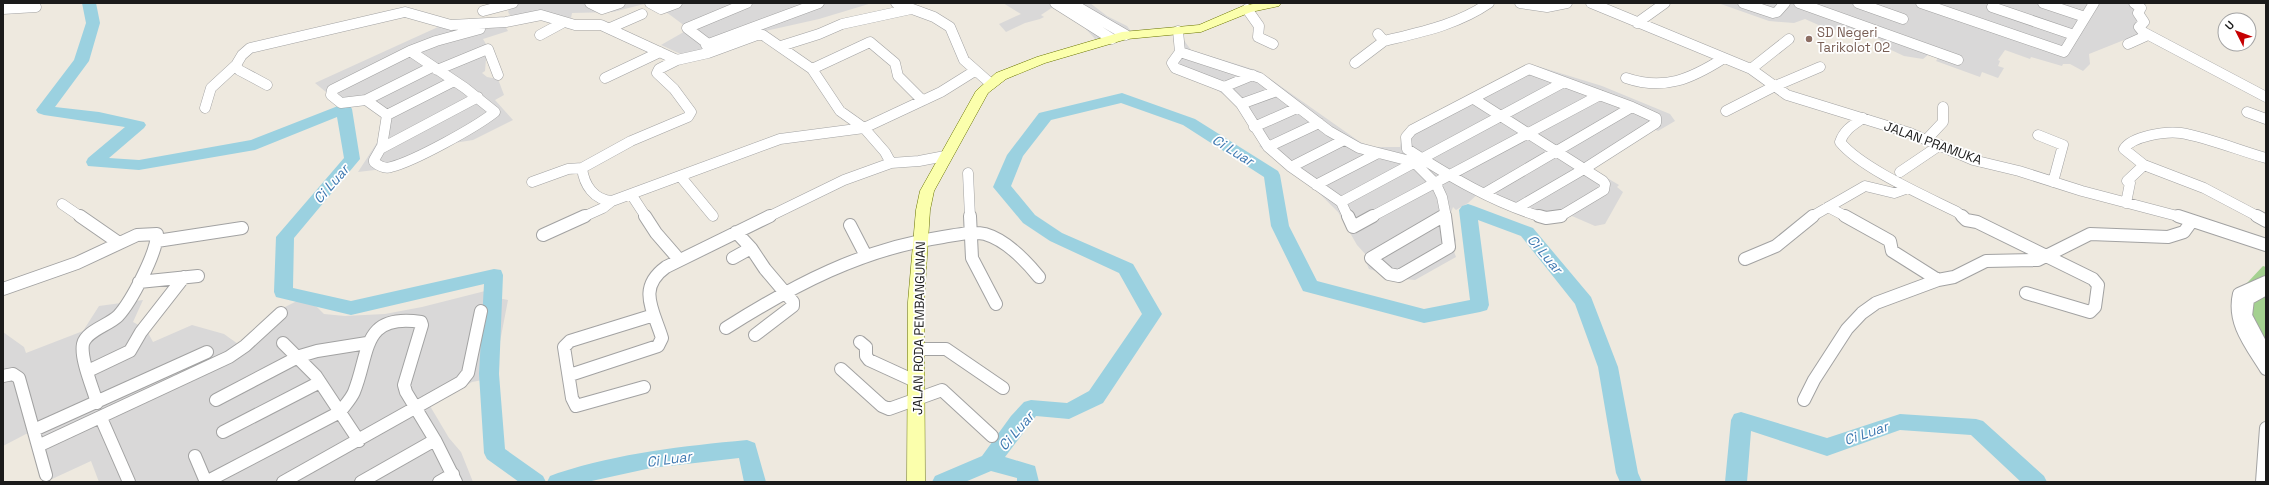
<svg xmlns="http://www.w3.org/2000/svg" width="2269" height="485" viewBox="0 0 2269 485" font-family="'Space Grotesk',sans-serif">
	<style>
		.residential { fill: #d9d8d8 }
		.forest { fill: #a4d190 }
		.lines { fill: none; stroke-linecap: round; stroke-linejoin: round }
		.river { fill: #9bd1e0; fill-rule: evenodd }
		.street-far1-casing { stroke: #a2a2a2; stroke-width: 11 }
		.street-casing { stroke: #a2a2a2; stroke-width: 14 }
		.secondary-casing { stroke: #697400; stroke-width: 1 }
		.street-far1 { stroke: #fff; stroke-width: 10 }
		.street { stroke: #fff; stroke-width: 12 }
		.secondary { fill: #fbffac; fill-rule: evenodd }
		.education-dot { fill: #8d6e63; stroke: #fff; stroke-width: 1.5 }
		.labels { text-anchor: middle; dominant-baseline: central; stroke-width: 3.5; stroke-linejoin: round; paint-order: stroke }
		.education-label { font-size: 13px; fill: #785e54; stroke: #fff; text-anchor: start }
		.street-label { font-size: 13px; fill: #1b1b1b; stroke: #fff }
		.water-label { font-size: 14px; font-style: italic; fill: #407ab2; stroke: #fff }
	</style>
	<rect width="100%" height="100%" fill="#eee9df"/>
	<path class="residential" d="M515,3H648L613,12L572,13L571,18L544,12L512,16L509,14L508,11Z
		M654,3H872L819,19L761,32L685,56L661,45L689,29Z
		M1003,3H1090L1107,16L1127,26L1134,35L1099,43L1083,26L1053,7L1041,15L1044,17L1040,19L1025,23L1006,32L999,24L1021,14Z
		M1718,3H2133L2141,19L2135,25L2144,32L2089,54L2090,64L2083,71L2070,64H2063L2062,66L2031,57L2030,59L2005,50L1998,60L2000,61L1998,66L2004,68L1998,78L1982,72L1980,77L1936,61L1939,57L1929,54L1923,59L1904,56L1889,49L1879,39L1841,27L1832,31L1805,19L1794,23L1769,21Z
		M449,22L503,23L508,31L483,39L493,56L486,59L485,71L482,73L487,77L498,79L504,95L495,100L513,120L473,140L454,143L383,169L358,172L380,138L383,128L380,115L367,103L343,106L315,83Z
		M1180,35L1191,50L1259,71L1360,142L1373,147H1400L1401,138L1404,134L1537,66L1602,86L1670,114L1675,121L1658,131L1654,129L1592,169L1619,185L1617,187L1623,192L1605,224L1595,226L1572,216L1560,221L1481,191L1468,203L1456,210L1453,207L1449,218L1456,240L1453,249L1456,257L1415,280L1404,279L1369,269L1366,262L1367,256L1357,245L1338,212L1313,187L1259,146L1261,145L1240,111L1229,98L1217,90L1178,71L1173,36Z
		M497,288L498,298L508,300L493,378L472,382L430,406L449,438L461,452L473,482H99L91,461L52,479L35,432L26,434L3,446V332L24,347L26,353L83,331L99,306L143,300L133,322L146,329L153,342L192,325L224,334L238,344L283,308L301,299L317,307L324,314L345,316L385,314L422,307Z"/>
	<path class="forest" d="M2263,266L2266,267V368L2232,315V299Z"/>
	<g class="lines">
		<path class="river" d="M82,3H96L100,23L89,61L55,107L99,112L144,122L146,125L144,128L109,158L139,160L251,140L338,106H350L352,109L360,159L294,238L293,288L351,301L494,269L501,270L503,275L499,374L505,449L543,476L546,482H519L487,459L484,453L479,374L484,284L351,315L276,297L274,292L276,237L344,158L337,117L255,150L139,170L88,166L86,162L88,158L125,127L44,115L38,113L36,110L74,60L86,23Z
			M1122,93L1195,119L1278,171L1280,175L1289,226L1317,281L1424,309L1470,300L1459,210L1462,206L1468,204L1474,206L1533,228L1591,297L1618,367L1638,473L1642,482H1620L1616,473L1598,367L1575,304L1521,236L1478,220L1489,305L1487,310L1480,312L1424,323L1303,291L1271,226L1264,177L1183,125L1121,103L1051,120L1023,156L1011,186L1035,215L1062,233L1133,264L1162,314L1103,403L1069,419L1036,416L1005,457L1035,466L1039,482H1017V478L991,471L965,482H932L935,476L982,456L1011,416L1024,402L1031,400L1067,403L1089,391L1142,314L1119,273L1050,241L1023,223L993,187L1007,155L1039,113Z
			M1741,412L1827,438L1900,414L1976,419L1983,421L2044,476L2047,482H2021L1971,435L1900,430L1827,456L1751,431L1747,482H1725L1731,420L1734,414Z
			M747,440L755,443L766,482H744L739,458L651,468L587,482H547L550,476L558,473C620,453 683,446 747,440Z"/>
		<g class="street-far1-casing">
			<path id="street-far1" d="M590,3L602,9L620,3
				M650,3L661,9L677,3
				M896,3L934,17L950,27L964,60L990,83
				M1055,3L1112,39
				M1071,3L1126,35
				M1520,3L1547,7L1567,3
				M1591,3L1751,69L1787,95L1910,133L1973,160L2019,171L2082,191L2181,217
				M1743,3L1773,13L1777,12L1785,3
				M1799,3L1958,60
				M1858,3L1903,19
				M1921,3L2064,52L2094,3
				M2043,3L2085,17
				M2134,3L2141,8L2138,13L2144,22L2139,27L2143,32L2266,97
				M1992,7L2074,35
				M3,9L36,7
				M1247,9L1259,26L1258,37L1273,44
				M483,11L513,3
				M1637,23L1665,3
				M610,28L642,14
				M1178,31L1180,52L1260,78L1329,131L1359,148L1414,162L1436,184L1442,197L1446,217
				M1378,34L1384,41C1421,32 1457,25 1489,3
				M540,35L564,22
				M2128,44L2148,35
				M706,45L819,3
				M781,46L819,34L842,24L911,9
				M712,47L687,28L747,3
				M410,51L465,88L495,112C476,127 415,161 391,167C385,169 379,166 374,162V160L382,146L387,115L366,100L341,103L331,95L332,90Z
				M410,51L436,41L480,29
				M1180,52L1172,63L1175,68L1224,87L1241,104L1268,147L1291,167L1341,202L1348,217
				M1355,63L1384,41
				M812,69L870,42L895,63L898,76L922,100
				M1751,69L1789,39
				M437,70L488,49L498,75
				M605,78L660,52
				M1626,78C1664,91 1691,79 1724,58
				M267,85L239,70L236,65L242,55L250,48L405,12L451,25L506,22L541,15L575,25H601L677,60L708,53L757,35H763L812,69L840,111L864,128L885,152L891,163L919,161L945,156
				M1224,87L1253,75
				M1474,99L1584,169
				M366,100L432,67
				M1241,104L1277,91
				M205,108L211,88L236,65
				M1726,111L1773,87L1820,67
				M2247,112L2266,119
				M387,115L454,81
				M1863,118C1853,125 1844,130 1840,142C1861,168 1925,196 1957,212L1963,217
				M1254,127L1297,108
				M2038,135L2063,145L2053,182
				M1927,139L1943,122V107
				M1268,147L1319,123
				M382,148L478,97
				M1291,167L1344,140
				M582,168C584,185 594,200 612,201L780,139L864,128L941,92L973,72
				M1900,172L1940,145
				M968,173L970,217
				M680,176L713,216
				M532,182L568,169L582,168L631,141L688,117L691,112L674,89L657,73L659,69L677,60
				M1316,185L1378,153
				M1485,193L1632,107
				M631,194L646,217
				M1341,202L1564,82
				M2126,203L2130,183L2127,181L2144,165
				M62,204L81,217
				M1828,207L1847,217
				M1517,208L1584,169
				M583,217L603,208L612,201
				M768,217L844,180L891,163
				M1371,217L1600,95
				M1441,217L1445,215
				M1542,217C1494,203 1449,176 1407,149L1406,137L1412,130L1529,69L1632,107L1656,118V123L1584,169
				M1559,217L1604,190L1605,184L1603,181L1584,169
				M1811,217L1865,186L1894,193L1908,188
				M2259,217L2204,188L2144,165L2124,149C2132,136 2166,131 2181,133C2206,137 2241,151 2266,158"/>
		</g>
		<g class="street-casing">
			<path id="street" d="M80,216L119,243
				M645,216L656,233L676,256
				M970,216L972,258L996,304
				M1348,216L1353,227L1373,216
				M1443,216L1371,258L1389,274L1399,276L1449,247L1445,216
				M1539,216L1546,218L1561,216
				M1845,216L1890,241L1892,251L1938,280
				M1962,216L1966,220L1977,222L2093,279L2098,285L2095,307L2090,312L2026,293
				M2178,216L2266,245
				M2257,216L2266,221
				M850,225L865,254
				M543,235L585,216
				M157,241L242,228
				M751,248L765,269L793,302V306L755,335
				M733,258L751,248L736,232
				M1745,259L1776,246L1813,216
				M139,282L198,276
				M2266,282L2239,294C2232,323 2252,346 2266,369
				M3,289L77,263L137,235L157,234C157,253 131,302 118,316C109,325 86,331 83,344C80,359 93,388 97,403
				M2266,289L2248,299L2246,316L2266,354
				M726,328C794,285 862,249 943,237C956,235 971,231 985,234C1006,240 1026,261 1039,277
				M860,342L866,347V356L869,360L917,382
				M283,343L316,376L359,441
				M917,349H946L1003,388
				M841,369L882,406L889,409L942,390L992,436
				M88,371L130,351L141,332L184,277
				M570,375L658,346L662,338C653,309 637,288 666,267L770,216
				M3,376L13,374L19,378L46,475
				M644,387L576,406L572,398L564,347L570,341L654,315
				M216,400L300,356L317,351L367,343
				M1804,400L1814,380L1847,329L1862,313L1876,303L1938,280L1954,277L1986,261L2038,260L2090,234L2168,237L2184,232L2192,221
				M101,418L129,482
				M34,430L207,352
				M223,432L320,382
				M38,446L229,357L245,346L281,313
				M195,456L206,482
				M206,482L340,412C345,405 351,399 354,392C370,353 361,313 421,322L422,325L404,385L406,392L435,440L456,482
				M283,482L461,382L468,373L481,311
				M361,482L435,440
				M439,482L453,474
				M2262,482L2266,428"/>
		</g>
		<g class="secondary-casing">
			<path id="secondary" d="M1258,3H1281L1279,6L1251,12L1201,32L1127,39L1045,63L1006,79L988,93L934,191L930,210L924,302L925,482H907L908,302L916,210L920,191L976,91L996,73L1037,57L1122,32L1199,25L1243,6Z"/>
		</g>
		<use href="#street-far1" class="street-far1"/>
		<use href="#street" class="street"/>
		<use href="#secondary" class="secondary"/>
	</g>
	<circle class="education-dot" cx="1809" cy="39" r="4"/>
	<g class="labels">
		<g class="education-label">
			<text x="1817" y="32">SD Negeri<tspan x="1817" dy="15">Tarikolot 02</tspan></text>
		</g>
		<g class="street-label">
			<text transform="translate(1933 143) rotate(20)">JALAN PRAMUKA</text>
			<text transform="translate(919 328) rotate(-89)">JALAN RODA PEMBANGUNAN</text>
		</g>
		<g class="water-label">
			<text transform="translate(1233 150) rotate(32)">Ci Luar</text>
			<text transform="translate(331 184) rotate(-49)">Ci Luar</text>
			<text transform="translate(1545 254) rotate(50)">Ci Luar</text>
			<text transform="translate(1016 431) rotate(-49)">Ci Luar</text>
			<text transform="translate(1866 433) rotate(-19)">Ci Luar</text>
			<text transform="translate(669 459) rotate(-8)">Ci Luar</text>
		</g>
	</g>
	<rect width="2269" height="485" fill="none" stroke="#1b1b1b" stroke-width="8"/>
	<g transform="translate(2237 32) rotate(312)"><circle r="19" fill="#ffffff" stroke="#a4a4a4"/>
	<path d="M0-3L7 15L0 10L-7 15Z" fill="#c60002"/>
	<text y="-6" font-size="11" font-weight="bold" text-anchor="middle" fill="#1b1b1b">U</text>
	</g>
</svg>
